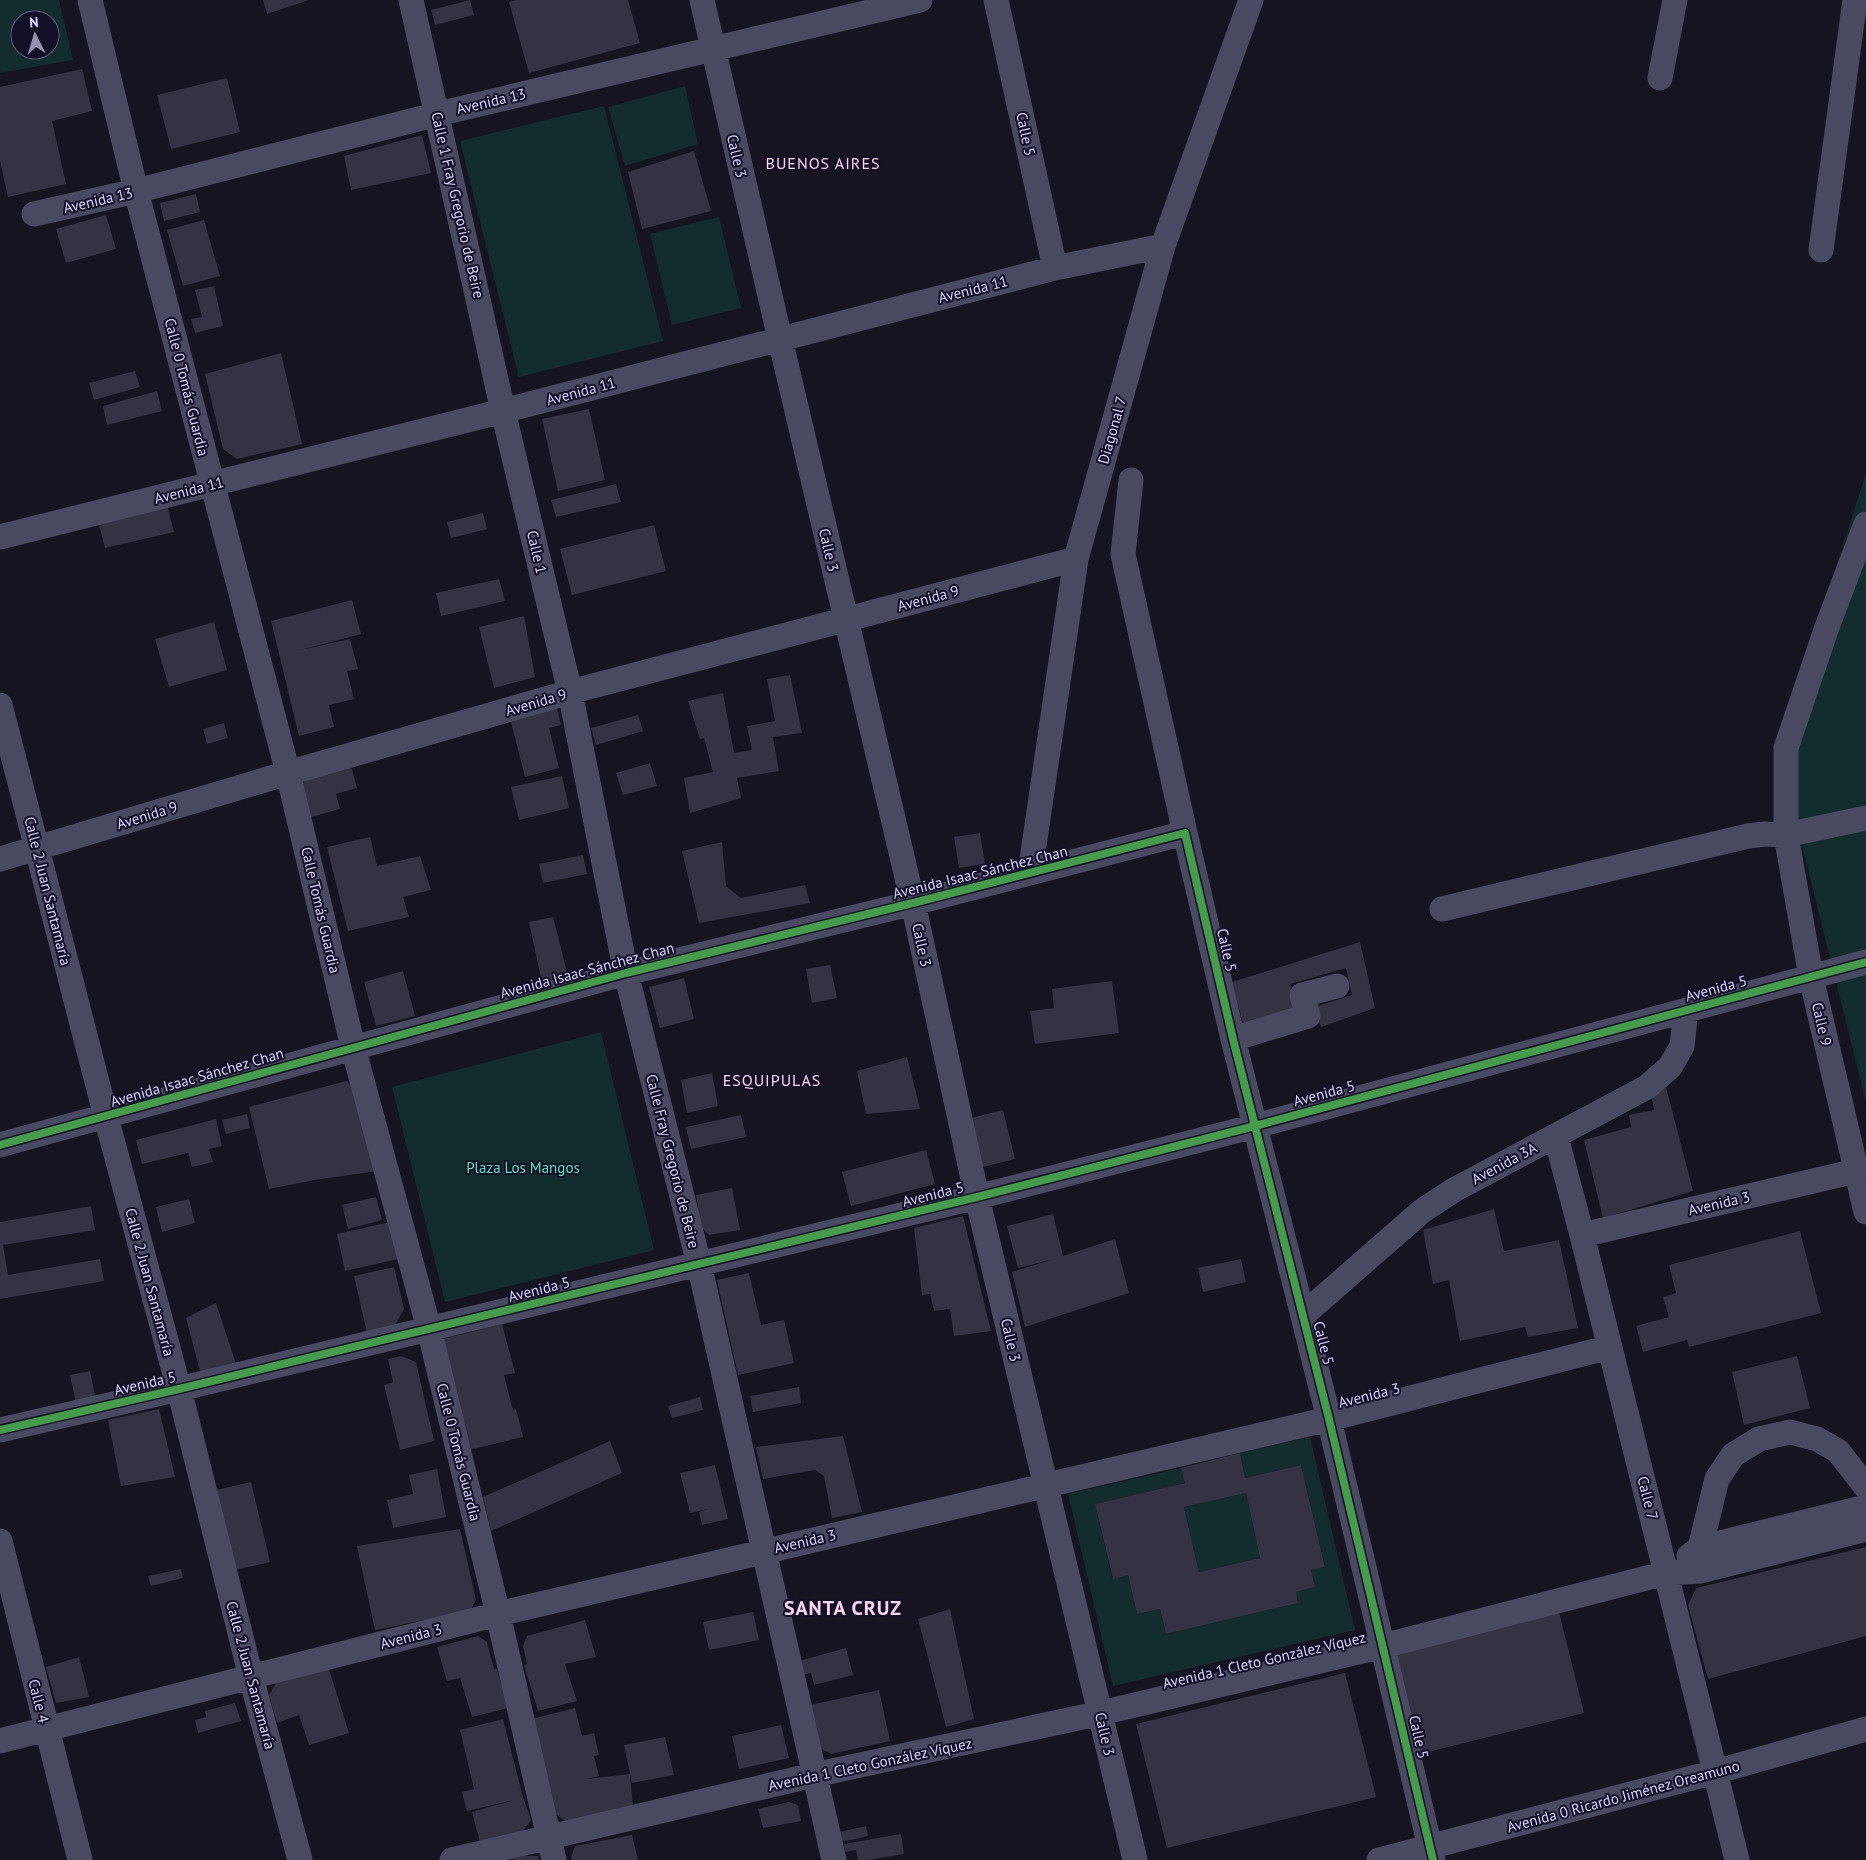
<svg xmlns="http://www.w3.org/2000/svg" width="1866" height="1860" viewBox="0 0 1866 1860" font-family="'PT Sans',sans-serif">
	<style>
		.green { fill: #132c2d; fill-rule: evenodd }
		.building { fill: #343243; fill-rule: evenodd }
		.lines { fill: none; stroke-linecap: round; stroke-linejoin: round }
		.minor { stroke: #4a4962; stroke-width: 25 }
		.cycleway-casing { stroke: #130f26; stroke-width: 11 }
		.cycleway { stroke: #469c4c; stroke-width: 8 }
		.labels { text-anchor: middle; dominant-baseline: central; stroke-width: 4; stroke-linejoin: round; paint-order: stroke }
		.street-label { font-size: 15px; fill: #d9d4ff; stroke: #130f26 }
		.park-label { font-size: 15px; fill: #5fe0c0; stroke: #130f26 }
		.neighbourhood-label { font-size: 16px; letter-spacing: 1px; fill: #ffd6f0; stroke: #130f26 }
		.district-label { font-size: 20px; font-weight: bold; letter-spacing: 1px; fill: #ffd6f0; stroke: #130f26 }
	</style>
	<rect width="100%" height="100%" fill="#161421"/>
	<path class="green" d="M0,0H59L73,60L0,73ZM20,20H50V50H20Z
		M685,86L698,144L625,166L608,107Z
		M604,106L663,341L519,377L460,141Z
		M719,217L741,308L672,325L650,234Z
		M1866,473V1102L1778,749Z
		M601,1032L654,1250L445,1302L392,1087Z
		M1310,1437L1355,1630L1113,1686L1068,1494L1181,1468L1185,1483L1095,1504L1112,1578L1128,1575L1137,1614L1160,1609L1166,1634L1298,1603L1296,1592L1315,1587L1311,1570L1325,1566L1301,1465L1245,1478L1240,1453Z
		M1246,1493L1260,1558L1199,1572L1184,1507Z"/>
	<path class="building" d="M263,0H309L267,14Z
		M470,0L474,15L435,25L431,10Z
		M517,0H628L640,43L529,73L509,2Z
		M82,69L92,111L52,121L66,184L8,197L0,161V87Z
		M227,78L240,132L171,149L157,95Z
		M422,135L431,173L351,190L344,156Z
		M694,151L711,211L642,229L628,172Z
		M196,194L200,212L164,221L160,203Z
		M106,215L116,249L66,263L56,229Z
		M204,220L220,276L183,286L167,230Z
		M214,286L223,326L195,333L191,319L202,317L195,290Z
		M281,353L302,444L237,459L223,449L205,374Z
		M135,371L140,387L94,400L89,383Z
		M157,391L162,411L107,425L103,406Z
		M589,409L605,480L558,491L542,419Z
		M616,484L621,502L556,517L551,500Z
		M166,501L174,532L105,548L97,517Z
		M483,513L487,529L451,538L447,522Z
		M654,525L666,571L572,595L560,549Z
		M499,579L505,601L441,616L436,593Z
		M352,600L361,634L300,650L350,639L358,669L347,671L354,699L329,705L334,727L299,736L271,621Z
		M524,616L535,677L494,688L479,627Z
		M214,622L227,670L169,687L155,639Z
		M790,675L802,733L773,737L779,771L737,778L741,798L690,813L684,778L713,772L704,738L700,739L688,701L723,693L734,753L752,750L747,726L775,721L767,679Z
		M557,708L561,725L549,728L559,768L525,777L510,718Z
		M638,715L643,731L596,745L591,728Z
		M224,723L228,738L207,744L203,729Z
		M650,763L657,786L623,795L616,773Z
		M351,766L357,788L336,794L340,809L311,817L303,784L306,778Z
		M562,776L569,808L519,820L511,787Z
		M980,833L985,864L959,868L954,837Z
		M370,837L377,866L420,856L431,890L403,897L409,917L348,931L327,847Z
		M722,842L726,886L741,898L805,885L810,903L699,923L682,851Z
		M583,855L587,874L543,883L539,864Z
		M553,917L570,984L544,992L529,922Z
		M1360,942L1375,1008L1321,1027L1315,1007L1352,995L1346,968L1290,984L1298,1009L1244,1027L1232,982Z
		M830,965L837,998L812,1003L806,969Z
		M403,971L415,1016L376,1026L364,982Z
		M684,978L694,1019L660,1028L649,987Z
		M1112,981L1119,1033L1035,1044L1030,1011L1054,1008L1052,989Z
		M907,1057L920,1109L866,1114L857,1071Z
		M712,1073L718,1106L687,1113L681,1080Z
		M346,1081L357,1089L377,1171L315,1180L269,1189L249,1107Z
		M1665,1083L1693,1191L1603,1218L1584,1140L1631,1127L1629,1115L1654,1110L1651,1095Z
		M1003,1110L1015,1159L979,1168L967,1119Z
		M247,1114L250,1128L226,1134L222,1120Z
		M741,1115L746,1137L691,1149L686,1127Z
		M216,1119L222,1146L209,1149L213,1162L192,1167L188,1153L142,1164L136,1140Z
		M926,1150L935,1184L851,1206L842,1172Z
		M732,1188L740,1230L709,1235L701,1227L696,1195Z
		M376,1197L382,1220L348,1229L342,1205Z
		M189,1199L195,1223L162,1232L156,1207Z
		M91,1206L95,1230L3,1245L8,1275L100,1259L104,1281L0,1299V1222Z
		M1494,1209L1504,1251L1559,1240L1578,1328L1528,1337L1525,1327L1460,1341L1449,1280L1433,1284L1423,1230Z
		M1053,1214L1063,1256L1115,1239L1129,1293L1025,1327L1012,1272L1054,1259L1018,1268L1007,1226Z
		M963,1216L991,1331L954,1336L950,1309L934,1311L930,1294L922,1295L914,1228Z
		M390,1222L398,1259L345,1271L337,1234Z
		M1800,1231L1821,1313L1689,1347L1687,1340L1643,1352L1636,1326L1669,1317L1663,1297L1676,1293L1669,1265Z
		M1241,1259L1246,1282L1203,1292L1198,1268Z
		M394,1267L404,1309L394,1327L367,1333L354,1276Z
		M749,1273L761,1325L784,1320L794,1363L738,1375L717,1280Z
		M216,1303L237,1367L201,1375L186,1318Z
		M502,1324L515,1373L504,1375L513,1410L516,1409L523,1437L469,1450L443,1339Z
		M401,1356L416,1362L434,1441L400,1450L384,1385L393,1382L388,1359Z
		M1797,1356L1810,1408L1744,1425L1732,1372Z
		M90,1371L96,1400L76,1403L70,1375Z
		M799,1387L801,1403L753,1412L750,1396Z
		M700,1397L703,1410L672,1418L668,1406Z
		M159,1409L175,1477L121,1486L108,1420Z
		M843,1436L862,1512L832,1518L824,1476L815,1470L763,1479L756,1447Z
		M610,1441L622,1473L491,1531L483,1497Z
		M1240,1453L1245,1478L1301,1465L1325,1567L1311,1570L1315,1587L1296,1592L1298,1603L1166,1634L1160,1609L1137,1614L1128,1575L1113,1579L1095,1504L1185,1483L1181,1468ZM1246,1493L1260,1558L1199,1572L1184,1507Z
		M715,1465L728,1519L702,1525L699,1512L708,1509L690,1513L680,1473Z
		M437,1469L446,1517L393,1528L387,1500L413,1494L409,1475Z
		M251,1482L270,1562L235,1570L216,1490Z
		M460,1529L476,1600L470,1611L375,1630L357,1546Z
		M1866,1547V1636L1708,1679L1688,1605L1696,1588Z
		M181,1569L183,1578L151,1586L148,1576Z
		M1558,1608L1584,1713L1420,1754L1393,1649Z
		M950,1609L974,1719L946,1727L918,1619Z
		M753,1612L759,1640L709,1650L703,1622Z
		M585,1620L596,1657L565,1664L577,1701L538,1711L524,1665L527,1664L523,1646L527,1636Z
		M478,1636L487,1642L494,1669H497L508,1708L472,1717L460,1678L447,1681L437,1647Z
		M846,1648L853,1675L814,1685L811,1673L802,1675L799,1661Z
		M79,1657L89,1697L56,1703L46,1667Z
		M329,1669L349,1733L309,1745L299,1715L277,1723L269,1695L276,1683Z
		M1345,1673L1376,1797L1167,1848L1136,1724Z
		M879,1690L890,1741L831,1754L820,1748L810,1705Z
		M235,1703L241,1721L198,1733L195,1720L206,1717L205,1711Z
		M575,1708L582,1736L594,1733L599,1755L594,1756L599,1776L587,1779L630,1774L624,1745L665,1737L674,1775L632,1783L630,1774L633,1806L566,1821L555,1814L531,1719Z
		M503,1719L523,1797L531,1820L523,1831L480,1842L472,1812L514,1800L467,1811L462,1792L474,1789L460,1730Z
		M781,1725L789,1758L739,1769L732,1736Z
		M789,1802L798,1805L801,1821L763,1828L758,1809Z
		M866,1826L868,1836L837,1843L835,1833Z
		M901,1834L904,1854L868,1860H858L856,1850L845,1852L844,1844Z
		M632,1835L638,1860H572L571,1857L575,1846Z
		M523,1856H538L539,1860H510Z"/>
	<g class="lines">
		<path class="minor" d="M90,0L136,191L288,773L353,1047L429,1329L498,1614L554,1860
			M411,0L503,411L570,692L626,973L699,1264L834,1860
			M702,0L780,339L913,903L977,1197L1135,1860
			M996,0L1055,268
			M1660,78L1675,0
			M34,214L136,191L438,114L920,0
			M1821,250L1855,0
			M1131,480L1123,554L1185,833L1233,1039L1329,1419L1433,1860
			M1866,524L1827,627L1786,748V835L1811,977L1866,1212
			M0,537L503,411L1055,268L1163,246
			M0,705L106,1117L179,1389L251,1677L300,1860
			M0,859L288,773L570,692L1076,559
			M1030,873L1076,559L1163,246L1251,0
			M1442,909L1748,836L1765,834L1786,835L1866,818
			M1233,1039L1308,1016L1302,995L1337,986
			M1556,1137L1582,1235L1737,1860
			M0,1145L626,973L913,903L1185,833
			M1582,1235L1856,1171
			M1303,1315L1422,1211L1454,1190L1647,1087L1670,1067L1682,1046L1686,1010
			M0,1430L179,1389L977,1197L1255,1126L1866,962
			M0,1541L80,1860
			M1700,1548L1717,1479L1733,1455L1759,1439L1790,1432L1817,1439L1838,1451L1866,1487
			M1689,1556L1700,1548L1866,1507
			M0,1741L498,1614L1329,1419L1610,1347
			M452,1860L814,1775L1101,1713L1383,1646L1666,1573L1701,1571L1866,1529
			M1379,1860L1715,1772L1866,1729"/>
		<g class="cycleway-casing">
			<path id="cycleway" d="M0,1145L626,973L913,903L1185,833L1233,1039L1329,1419L1433,1860
				M0,1430L179,1389L977,1197L1255,1126L1866,962"/>
		</g>
		<use href="#cycleway" class="cycleway"/>
	</g>
	<g class="labels">
		<g class="street-label">
			<text transform="translate(491 101) rotate(-13)">Avenida 13</text>
			<text transform="translate(1026 134) rotate(78)">Calle 5</text>
			<text transform="translate(737 156) rotate(77)">Calle 3</text>
			<text transform="translate(98 200) rotate(-13)">Avenida 13</text>
			<text transform="translate(458 205) rotate(77)">Calle 1 Fray Gregorio de Beire</text>
			<text transform="translate(973 289) rotate(-14)">Avenida 11</text>
			<text transform="translate(187 387) rotate(76)">Calle 0 Tomás Guardia</text>
			<text transform="translate(581 391) rotate(-15)">Avenida 11</text>
			<text transform="translate(1112 430) rotate(-74)">Diagonal 7</text>
			<text transform="translate(189 490) rotate(-14)">Avenida 11</text>
			<text transform="translate(829 550) rotate(77)">Calle 3</text>
			<text transform="translate(537 552) rotate(77)">Calle 1</text>
			<text transform="translate(928 598) rotate(-15)">Avenida 9</text>
			<text transform="translate(536 702) rotate(-16)">Avenida 9</text>
			<text transform="translate(147 815) rotate(-17)">Avenida 9</text>
			<text transform="translate(980 872) rotate(-14)">Avenida Isaac Sánchez Chan</text>
			<text transform="translate(48 891) rotate(76)">Calle 2 Juan Santamaría</text>
			<text transform="translate(321 910) rotate(77)">Calle Tomás Guardia</text>
			<text transform="translate(922 945) rotate(78)">Calle 3</text>
			<text transform="translate(1227 950) rotate(77)">Calle 5</text>
			<text transform="translate(587 970) rotate(-15)">Avenida Isaac Sánchez Chan</text>
			<text transform="translate(1716 988) rotate(-15)">Avenida 5</text>
			<text transform="translate(1822 1024) rotate(77)">Calle 9</text>
			<text transform="translate(197 1077) rotate(-16)">Avenida Isaac Sánchez Chan</text>
			<text transform="translate(1324 1093) rotate(-15)">Avenida 5</text>
			<text transform="translate(673 1161) rotate(76)">Calle Fray Gregorio de Beire</text>
			<text transform="translate(1504 1163) rotate(-28)">Avenida 3A</text>
			<text transform="translate(933 1194) rotate(-14)">Avenida 5</text>
			<text transform="translate(1719 1203) rotate(-13)">Avenida 3</text>
			<text transform="translate(150 1282) rotate(75)">Calle 2 Juan Santamaría</text>
			<text transform="translate(539 1289) rotate(-14)">Avenida 5</text>
			<text transform="translate(1011 1340) rotate(77)">Calle 3</text>
			<text transform="translate(1324 1343) rotate(76)">Calle 5</text>
			<text transform="translate(145 1383) rotate(-13)">Avenida 5</text>
			<text transform="translate(1369 1395) rotate(-14)">Avenida 3</text>
			<text transform="translate(459 1452) rotate(76)">Calle 0 Tomás Guardia</text>
			<text transform="translate(1648 1498) rotate(76)">Calle 7</text>
			<text transform="translate(805 1541) rotate(-13)">Avenida 3</text>
			<text transform="translate(411 1636) rotate(-14)">Avenida 3</text>
			<text transform="translate(1264 1660) rotate(-13)">Avenida 1 Cleto González Víquez</text>
			<text transform="translate(251 1675) rotate(75)">Calle 2 Juan Santamaría</text>
			<text transform="translate(39 1701) rotate(76)">Calle 4</text>
			<text transform="translate(1105 1734) rotate(77)">Calle 3</text>
			<text transform="translate(1419 1737) rotate(77)">Calle 5</text>
			<text transform="translate(870 1764) rotate(-12)">Avenida 1 Cleto González Víquez</text>
			<text transform="translate(1623 1796) rotate(-15)">Avenida 0 Ricardo Jiménez Oreamuno</text>
		</g>
		<g class="park-label">
			<text x="523" y="1167">Plaza Los Mangos</text>
		</g>
		<g class="neighbourhood-label">
			<text x="823" y="163">BUENOS AIRES</text>
			<text x="772" y="1080">ESQUIPULAS</text>
		</g>
		<g class="district-label">
			<text x="843" y="1608">SANTA CRUZ</text>
		</g>
	</g>
	<g transform="translate(35 35) rotate(355)"><circle r="24" fill="#130f26" stroke="#625e7d"/>
	<path d="M0-4L9 19L0 12L-9 19Z" fill="#9591b1"/>
	<text y="-8" font-size="14" font-weight="bold" text-anchor="middle" fill="#d9d4ff">N</text>
	</g>
</svg>
